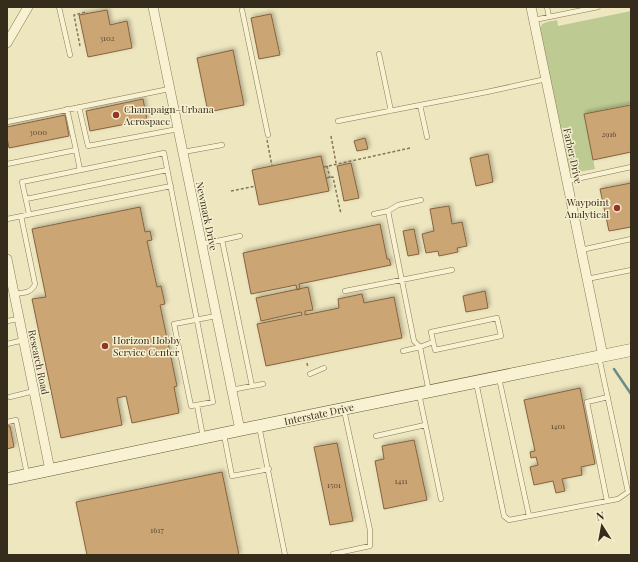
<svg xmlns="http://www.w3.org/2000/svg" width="638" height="562" viewBox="0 0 638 562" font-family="'Playfair Display',serif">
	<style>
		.green { fill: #bdcb93 }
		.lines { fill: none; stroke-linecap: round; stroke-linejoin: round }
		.stream { stroke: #6a8d89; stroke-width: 2.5 }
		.building { fill: #cca575; stroke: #85643d; filter: url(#shadow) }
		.lane-casing { stroke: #867758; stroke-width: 5.5 }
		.street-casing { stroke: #867758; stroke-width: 10 }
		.secondary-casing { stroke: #68583b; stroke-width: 13 }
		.path { stroke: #867758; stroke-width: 1.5; stroke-dasharray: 3 2; stroke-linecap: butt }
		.lane { stroke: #f9f2d2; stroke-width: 4.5 }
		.street { stroke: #f9f2d2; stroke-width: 9 }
		.secondary { stroke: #f9f2d2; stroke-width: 12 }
		.poi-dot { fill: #953528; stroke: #f5efcf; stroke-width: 1.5 }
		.labels { text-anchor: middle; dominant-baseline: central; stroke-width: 3; stroke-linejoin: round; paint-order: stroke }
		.number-label { font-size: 8px; fill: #5c4a32 }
		.poi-label { font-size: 10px; fill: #362c1c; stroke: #f5efcf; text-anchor: start }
		.street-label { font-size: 10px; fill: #362c1c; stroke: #f5efcf }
	</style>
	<defs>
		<filter id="shadow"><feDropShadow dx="2" dy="-2" stdDeviation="2" flood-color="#0004"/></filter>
	</defs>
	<rect width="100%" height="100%" fill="#eee6bf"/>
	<path class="green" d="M631,11V104L584,114L595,169L573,173L569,170L540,28C542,21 550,22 557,20L558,26Z"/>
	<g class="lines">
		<path class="stream" d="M614,369L631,394"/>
	</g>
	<path class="building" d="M107,10L110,25L127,21L132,48L88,57L79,15Z
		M271,14L280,55L259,59L251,18Z
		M233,50L244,105L208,112L197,58Z
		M143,99L147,120L90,131L86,111Z
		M631,105V152L593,160L584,114Z
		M65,115L69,136L9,148L7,138V127Z
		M365,138L368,149L357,151L354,141Z
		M488,154L493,182L476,186L470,158Z
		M321,156L329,191L259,205L252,170Z
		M351,163L359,198L344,201L337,166Z
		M631,183V227L609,231L600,189Z
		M449,206L452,224L462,222L467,246L457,248L458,252L439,256L438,251L426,253L422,234L434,231L430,209Z
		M140,207L145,232L150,231L152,240L147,241L157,287L161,286L165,304L160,305L177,386L174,387L179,413L132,423L126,396L117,398L122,425L61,438L32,299L46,297L32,229Z
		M380,224L387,259H389L391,265L299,284L300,289L297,290L296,285L251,294L243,253Z
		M414,229L419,254L408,256L403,231Z
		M308,287L313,310L305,311V315L339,308L338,299L362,294L364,303L394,297L402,338L266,366L257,324L302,315L301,312L261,321L256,298Z
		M485,291L488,308L466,312L463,296Z
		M580,388L595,464L581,467L582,475L562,479L565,491L556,493L553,481L534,485L530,467L538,465L536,457L531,458L530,452L535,451L524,400Z
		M7,426H10L14,447L7,449Z
		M414,440L427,500L384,509L375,461L384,459L382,446Z
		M337,443L353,521L330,525L314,447Z
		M222,472L239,555H87L76,502Z"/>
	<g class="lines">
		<g class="lane-casing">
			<path id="lane" d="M59,7L70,55
				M547,7L549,17
				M242,10L268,135
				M534,20L598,7
				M379,54L391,111
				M420,105L427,137
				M79,107L88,146L178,129
				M338,121L487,92L546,79
				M7,122L169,89
				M76,150L80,170
				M183,152L222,145
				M7,164L76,150L67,109
				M567,181L631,167
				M26,199L167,170
				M388,211L414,341L420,347L429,392
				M29,214L22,182L164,153C181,236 197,319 213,402L191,406L174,324L216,316
				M374,214L388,211L398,205L421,200
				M7,219L171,186
				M240,236L222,240L252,386
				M202,244L222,240
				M581,250L631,239
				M587,279L631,270
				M345,291L452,270
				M14,294C23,293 32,293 35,284L21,216
				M497,318L501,336L435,350L431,332Z
				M7,321L19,319
				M7,344L24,340
				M403,351L420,347L433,342
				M310,374L324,368
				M499,378L529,516
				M476,382L504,516L509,520L607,501L618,499L628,492L599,357
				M231,390L263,384
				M419,394L441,499
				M10,397L34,391
				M197,405L203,437
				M7,422L16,420L27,474
				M259,426L285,555
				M224,435L232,476L269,469
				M376,436L425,425
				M607,501L587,402L608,397
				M333,554L370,546V530L344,410"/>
		</g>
		<g class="street-casing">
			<path id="street" d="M153,7L240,430
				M531,7L603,356
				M7,43L28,7
				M7,259L50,470"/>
		</g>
		<g class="secondary-casing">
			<path id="secondary" d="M7,479L240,430L631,350"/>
		</g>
		<path class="path" d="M80,46L74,15L86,12L87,13
			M331,136L336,163
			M267,140L272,166
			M327,166L330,178
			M324,167L410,148
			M326,178L333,177L341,214
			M231,191L256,186
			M307,363L308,368"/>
		<use href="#lane" class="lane"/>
		<use href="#street" class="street"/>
		<use href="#secondary" class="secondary"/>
	</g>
	<g class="poi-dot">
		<circle cx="116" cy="115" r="4"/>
		<circle cx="617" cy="208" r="4"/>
		<circle cx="105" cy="346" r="4"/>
	</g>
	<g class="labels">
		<g class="number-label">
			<text x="107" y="37">3102</text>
			<text x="38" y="131">3000</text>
			<text x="609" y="133">2916</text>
			<text x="558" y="425">1401</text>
			<text x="401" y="480">1411</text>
			<text x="334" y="484">1501</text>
			<text x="157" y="529">1617</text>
		</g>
		<g class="poi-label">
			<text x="124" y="109">Champaign–Urbana<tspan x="124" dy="12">Aerospace</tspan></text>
			<text x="609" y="202" text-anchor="end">Waypoint<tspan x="609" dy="12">Analytical</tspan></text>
			<text x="113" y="340">Horizon Hobby<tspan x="113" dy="12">Service Center</tspan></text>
		</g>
		<g class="street-label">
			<text transform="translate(573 156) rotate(78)">Farber Drive</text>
			<text transform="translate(207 216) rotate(78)">Newmark Drive</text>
			<text transform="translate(39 362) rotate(78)">Research Road</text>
			<text transform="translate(319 414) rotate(-12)">Interstate Drive</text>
		</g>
	</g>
	<rect width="638" height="562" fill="none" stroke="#362c1c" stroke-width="16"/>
	<g transform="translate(602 526) rotate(349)" stroke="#f5efcf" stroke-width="3" paint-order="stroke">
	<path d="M0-3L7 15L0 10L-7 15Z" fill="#362c1c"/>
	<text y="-6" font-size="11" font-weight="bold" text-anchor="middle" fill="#362c1c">N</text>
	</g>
</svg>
